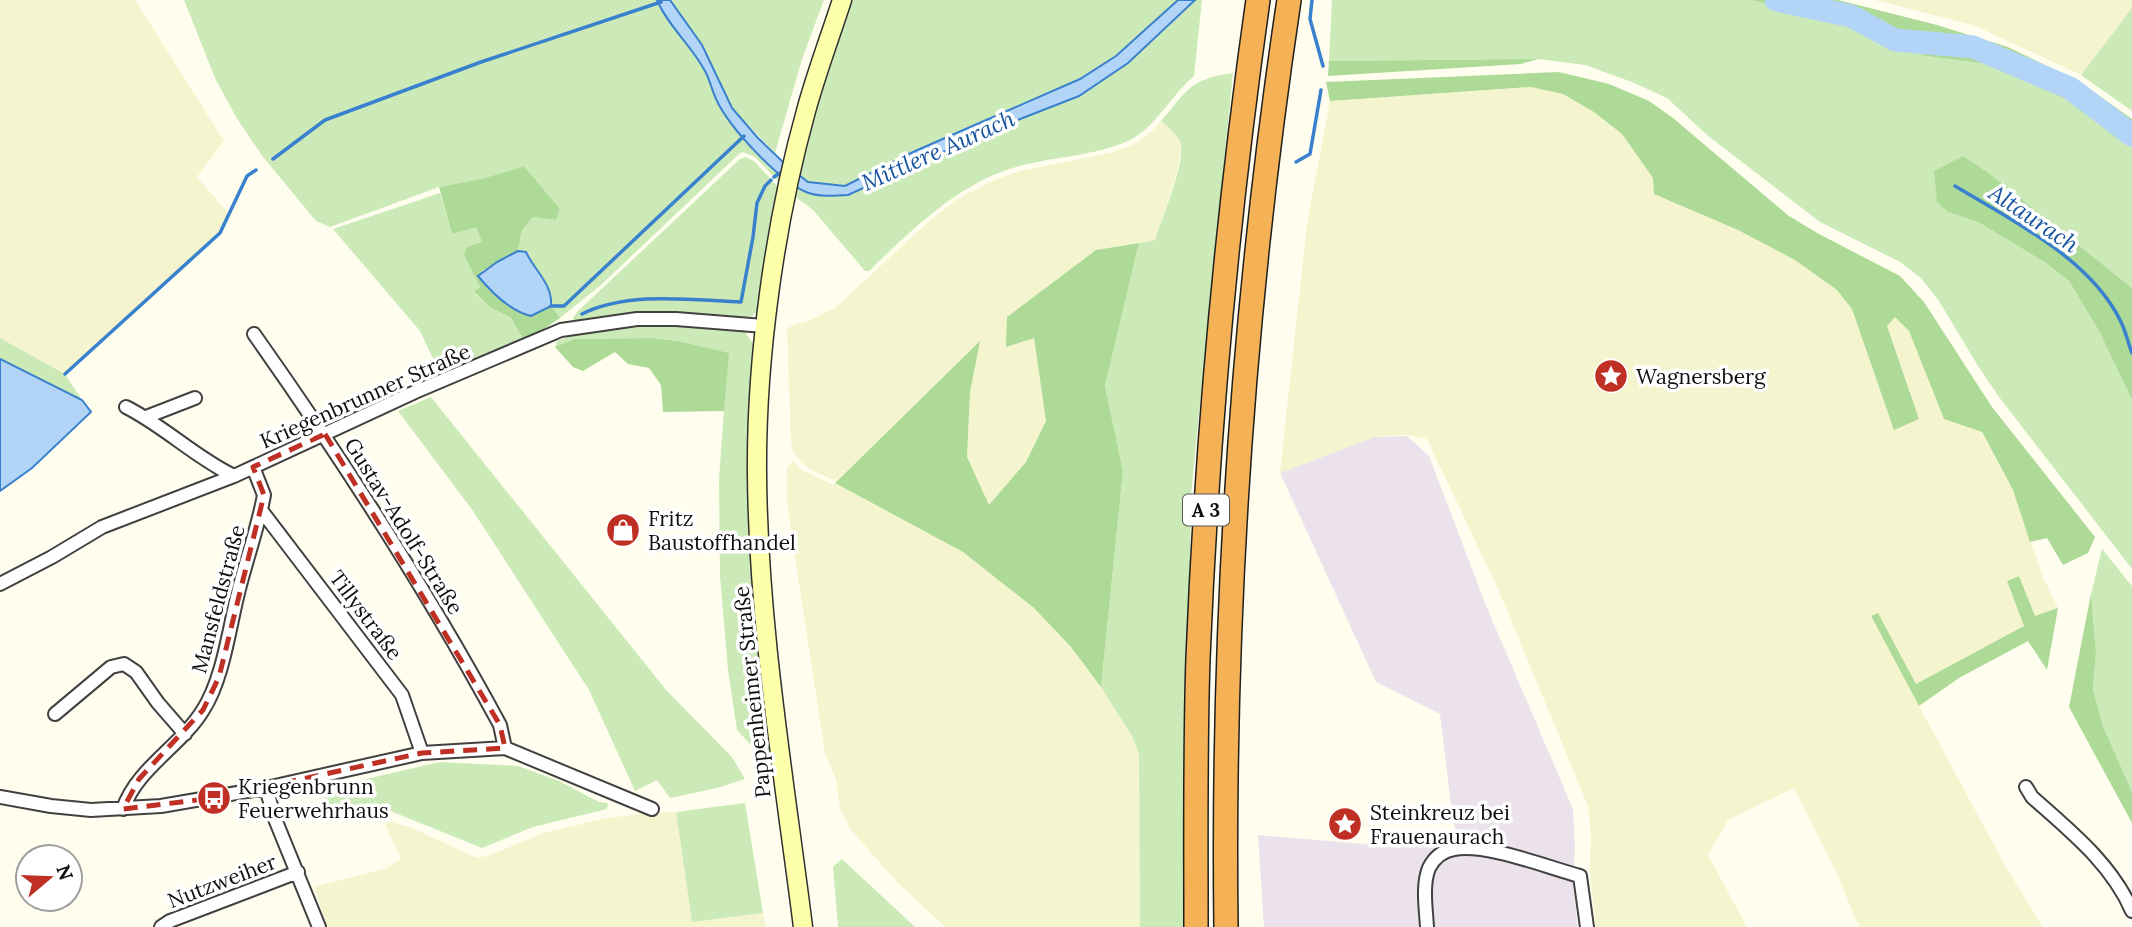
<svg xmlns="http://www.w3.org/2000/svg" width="2132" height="927" viewBox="0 0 2132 927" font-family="Lora,serif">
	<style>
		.industrial { fill: #ece2ec }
		.farmland { fill: #f4f5ce }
		.green { fill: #cceab7 }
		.forest { fill: #adda97 }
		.water { fill: #b2d5f7; stroke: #3981ce; stroke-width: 2 }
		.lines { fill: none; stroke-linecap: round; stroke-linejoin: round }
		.stream { stroke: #3981ce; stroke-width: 3.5 }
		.river { stroke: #b2d5f7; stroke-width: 23 }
		.street-casing { stroke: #414141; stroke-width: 16 }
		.secondary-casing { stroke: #303030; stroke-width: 21 }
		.highway-casing { stroke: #1f1f1f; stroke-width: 26 }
		.street { stroke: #fff; stroke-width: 12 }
		.secondary { stroke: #feffa9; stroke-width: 18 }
		.highway { stroke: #f5b156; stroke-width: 23 }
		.marked { fill: none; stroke: #bf2f24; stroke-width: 5; stroke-dasharray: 14 9; stroke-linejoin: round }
		.labels { text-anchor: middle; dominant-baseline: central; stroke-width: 7; stroke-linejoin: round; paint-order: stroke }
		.shield { fill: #fff; stroke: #565656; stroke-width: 2 }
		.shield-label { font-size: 19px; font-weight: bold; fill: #0e0e0e }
		.poi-label { font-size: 21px; fill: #0e0e0e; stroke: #fff; text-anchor: start }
		.street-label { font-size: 21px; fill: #0e0e0e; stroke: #fff }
		.water-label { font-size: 23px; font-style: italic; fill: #1654a0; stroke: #fff }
	</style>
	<rect width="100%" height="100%" fill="#fffeee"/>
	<path class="industrial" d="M1407,436L1429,456L1487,608L1573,809L1575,847L1573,887L1578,927H1264L1258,835L1389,846L1458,840L1453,821L1440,714L1376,682L1280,473L1374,437Z"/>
	<path class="farmland" d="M0,0H135L224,141L197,177L230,215L220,233L65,374L0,338Z
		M1874,0H2132V8L2081,75L1973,25Z
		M1532,87L1563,94L1594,112L1622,134L1653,178L1655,194L1738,230L1795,260L1837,290L1852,308L1863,339L1919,418L1887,326L1895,317L1909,331L1944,419L1981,432L2013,490L2043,577L2058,608L2035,617L2019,576L2007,580L2024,626L1916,684L1878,613L1871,617L2007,869L2043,927H1859L1836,871L1794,788L1728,820L1708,855L1747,927H1596L1590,873L1591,835L1588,806L1499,591L1427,439L1407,435L1374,437L1280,473L1307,224L1330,101Z
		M1161,121L1175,133L1181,147L1177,173L1155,240L1096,250L1034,338L1046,421L1026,462L989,505L967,458L970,392L979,342L836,481L811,470L800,461L793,452L791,441L787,330L791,326L808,321L835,308L927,223L956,200L994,180L1020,171L1110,153L1133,145L1152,131Z
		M793,461L802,470L833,485L835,483L963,552L1034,608L1071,647L1101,687L1132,736L1139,754L1140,927H945L896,881L850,829L840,808L836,780L825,753L795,557L787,501V467Z
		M676,812L692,922L763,913L766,927H327L314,887L387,868L401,859L385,824L389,821L412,828L477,858L491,855L543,833L607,818L650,813Z"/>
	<path class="green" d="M184,0H657L705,71L717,101L732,126L783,176L781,184L755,157L743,152L739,154L602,284L560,318L551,306C553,284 535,270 526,252L518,251L522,230L533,217L556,220L560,209L524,166L485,178L439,187L330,227L316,221L263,157L236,117L215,78Z
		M670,0H824L802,59L775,153L732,108Z
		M850,0H1178L1116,56L1080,79L913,152L845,186L808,182L798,176L829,59Z
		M1195,0H1202L1194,76C1171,95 1156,127 1130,140C1095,157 1053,156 1016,167C957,184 912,230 869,271H865L813,210L793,195L795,186C812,196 828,196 848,195L987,132L1079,95L1128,63Z
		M1332,0H1751L1850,24L1888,46L1926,56L2000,66L2081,107L2132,147V288L1989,173L1963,156L1948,212L1980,223L2046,263L2069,281L2099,331L2132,400V569L1999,397L1978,366L1939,301L1921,278L1900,262L1820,222L1707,135L1667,98L1632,82L1585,65L1538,59L1329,61Z
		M2132,8V111L2081,75Z
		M1233,73L1191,495L1186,826L1187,927H1140L1139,754L1132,736L1101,687L1123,471L1105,386L1139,243L1155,240C1162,217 1183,170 1181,147C1180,136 1169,128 1161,121C1187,91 1189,79 1233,73Z
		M746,157L754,161L780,189L758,310L752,316L741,320L636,312L574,322L573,318L577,312L740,159Z
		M440,193L452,234L476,226L482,242L467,247L480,288L474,293L490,307L511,318L523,339L453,372L438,369L420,331L333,229Z
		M658,323L745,332L756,348L774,770L737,730L728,670L720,576L719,480L728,353L678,341L652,338L574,339L555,347L557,341C590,329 624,325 658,323Z
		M0,338L65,374L82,400L0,359Z
		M431,397L667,691L732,757L745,779L717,788L670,798L657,780L635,791L589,690L473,511L398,411Z
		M2102,549L2132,586V792L2103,726L2093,689L2096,652L2091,594Z
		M440,762L518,766L559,781L599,802L608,803L607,809L533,827L482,848L378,806L326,807L323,789Z
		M745,803L763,913L692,922L676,812Z
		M842,859L915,927H838L833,867Z"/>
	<path class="forest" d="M1751,0H1838L1937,25L2008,47L2080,82L2132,119V147L2081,107L2000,66L1926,56L1888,46L1850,24Z
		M1538,59L1521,64L1328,76L1329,61Z
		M1559,72L1609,84L1649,101L1673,118L1789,216L1819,234L1900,276L1924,302L1992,407L2095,537L2088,553L2063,565L2047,538L2030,542L2013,490L1982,432L1944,419L1909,331L1895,317L1887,326L1919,419L1894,430L1852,309L1837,290L1795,260L1738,230L1654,194L1653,178L1622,134L1594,112L1563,94L1531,87L1330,101L1326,82Z
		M1963,156L1989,173L2132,288V400L2099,331L2069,281L2046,263L1980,223L1948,212L1937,202L1934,171Z
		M524,166L560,209L556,220L533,217L522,230L518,251L482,271C486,279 490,290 496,296C510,309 534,316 551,306L560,318L527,340L523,339L511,318L490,307L474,292L480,287L464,255L467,247L482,242L476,227L452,234L439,187L485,178Z
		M1139,243L1105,386L1123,471L1101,687L1071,647L1034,608L963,552L835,483L980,341L970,392L967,457L989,505L1026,462L1046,421L1034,338L1006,347L1007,317L1096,250Z
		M652,338L678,341L729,353L724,411L663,412L661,385L649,368L628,364L615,352L583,371L573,367L555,347L574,339Z
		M2019,576L2035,616L2058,608L2047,670L2028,641L1959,678L1919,706L1871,616L1878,613L1916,684L2024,626L2007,581Z
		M2091,594L2096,652L2093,689L2103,726L2132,792V823L2069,707Z"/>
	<path class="water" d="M657,0H670L702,45L732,108L757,137L786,165L808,182L845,186L913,152L1080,79L1116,56L1178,0H1195L1128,63L1079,96L987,132L848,195C834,196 818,197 806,192C778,180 730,128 717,101C712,91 710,80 705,71C692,46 668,26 657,0Z
		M518,251L526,252C534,270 553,284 551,306L531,316C510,311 492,293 478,276L497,262Z
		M0,359L82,400L91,412L32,468L0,491Z"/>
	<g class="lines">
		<path class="stream" d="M1312,0L1310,19L1323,66
			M273,159L325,120L481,62L661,2
			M1296,162L1310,154L1321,90
			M774,177L780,173
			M1955,186C2013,221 2091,259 2121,322C2126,332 2128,343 2132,353
			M551,306H564L744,136
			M582,314C629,291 690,300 741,302L753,237L757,203L765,186L771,180
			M65,374L220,233L247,176L256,170"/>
		<path class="river" d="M1776,0L1851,16L1895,40L1973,47L2070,88L2132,135"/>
		<g class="street-casing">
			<path id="street" d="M254,334C343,460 427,590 500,725L505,748
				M126,407C164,426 196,458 234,476
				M146,417L195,398
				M261,510L402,695L422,753
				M0,584L52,557L102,527L234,476L415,392L561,330L637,319H676L765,326
				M55,714L111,667L124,664L136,672L158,703L185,734
				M2026,787L2032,797C2070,831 2111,863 2132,911
				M266,788L275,819L319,927
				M0,797L51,806L91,810L161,806L266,788L422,753L505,748L652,809
				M123,809C137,768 181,746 203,710C223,679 229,629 238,593C246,560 258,528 264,495L253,467
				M161,927L170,921L298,872
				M1427,927C1426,909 1422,885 1429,868C1434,858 1442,851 1454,849C1487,843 1546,867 1580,876L1587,927"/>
		</g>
		<g class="secondary-casing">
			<path id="secondary" d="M803,927C784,776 758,625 757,473C756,358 775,222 806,111C816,74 830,37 842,0"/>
		</g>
		<g class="highway-casing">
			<path id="highway" d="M1196,927C1196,837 1195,747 1198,658C1207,437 1227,218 1258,0
				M1226,927C1222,618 1243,306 1289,0"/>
		</g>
		<use href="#street" class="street"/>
		<use href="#secondary" class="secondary"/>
		<use href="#highway" class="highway"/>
	</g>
	<path class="marked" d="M325,434L500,725L505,748L422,753L214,798L123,809L139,779L203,710L219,677L264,495L253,467Z"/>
	<defs>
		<g id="sight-disc" transform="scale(1.75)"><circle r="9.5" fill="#bf2f24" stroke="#fff"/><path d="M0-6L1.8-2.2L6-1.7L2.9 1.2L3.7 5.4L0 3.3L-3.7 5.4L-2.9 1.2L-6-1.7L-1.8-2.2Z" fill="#fff"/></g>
		<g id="shop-disc" transform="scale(1.75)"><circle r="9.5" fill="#bf2f24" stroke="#fff"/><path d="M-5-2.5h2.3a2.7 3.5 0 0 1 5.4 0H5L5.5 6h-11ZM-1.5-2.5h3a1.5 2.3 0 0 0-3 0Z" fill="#fff"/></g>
		<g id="bus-disc" transform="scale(1.75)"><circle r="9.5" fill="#bf2f24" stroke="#fff"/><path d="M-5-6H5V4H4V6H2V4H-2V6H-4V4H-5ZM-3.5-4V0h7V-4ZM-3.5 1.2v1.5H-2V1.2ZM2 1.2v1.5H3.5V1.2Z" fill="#fff"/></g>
	</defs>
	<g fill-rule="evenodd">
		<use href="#sight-disc" x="1611" y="376"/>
		<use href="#shop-disc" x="623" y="530"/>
		<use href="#bus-disc" x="214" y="798"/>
		<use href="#sight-disc" x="1345" y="824"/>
	</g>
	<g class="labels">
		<rect class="shield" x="1183" y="494.5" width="46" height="31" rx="5"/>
		<g class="shield-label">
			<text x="1206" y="510">A 3</text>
		</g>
		<g class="poi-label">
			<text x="1636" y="376">Wagnersberg</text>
			<text x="648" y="518">Fritz<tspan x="648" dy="24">Baustoffhandel</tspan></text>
			<text x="238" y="786">Kriegenbrunn<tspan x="238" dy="24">Feuerwehrhaus</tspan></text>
			<text x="1370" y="812">Steinkreuz bei<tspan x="1370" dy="24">Frauenaurach</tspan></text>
		</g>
		<g class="street-label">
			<text transform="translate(365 396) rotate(-24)">Kriegenbrunner Straße</text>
			<text transform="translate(404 526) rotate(58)">Gustav-Adolf-Straße</text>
			<text transform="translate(218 599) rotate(-75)">Mansfeldstraße</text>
			<text transform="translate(366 615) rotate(53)">Tillystraße</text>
			<text transform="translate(752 692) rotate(-96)">Pappenheimer Straße</text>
			<text transform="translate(222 881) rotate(-21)">Nutzweiher</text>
		</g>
		<g class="water-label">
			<text transform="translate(938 150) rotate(-24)">Mittlere Aurach</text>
			<text transform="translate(2034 218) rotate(34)">Altaurach</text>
		</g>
	</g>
	<g transform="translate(49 878) rotate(71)"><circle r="33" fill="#ffffff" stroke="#9f9f9f" stroke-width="2"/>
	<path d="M0-5L12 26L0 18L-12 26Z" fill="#bf2f24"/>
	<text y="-10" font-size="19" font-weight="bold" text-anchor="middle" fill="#0e0e0e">N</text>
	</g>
</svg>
